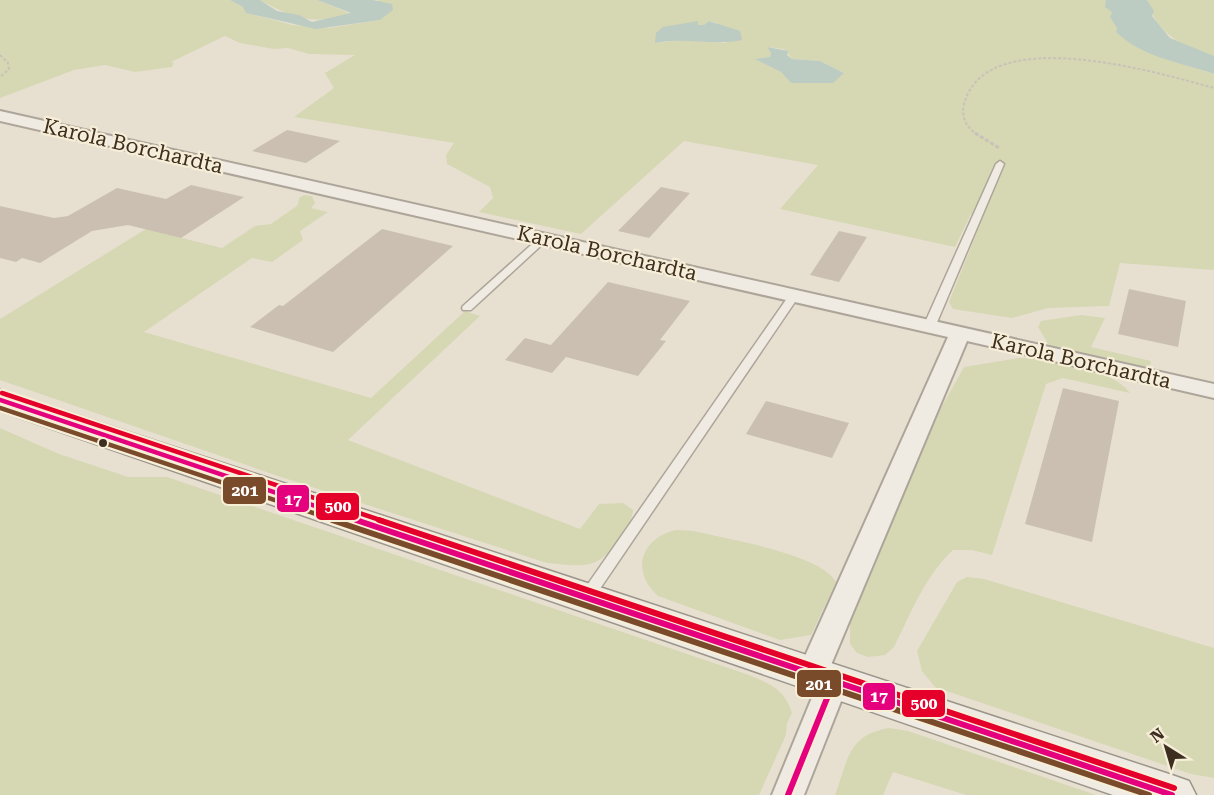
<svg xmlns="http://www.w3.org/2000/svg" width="1214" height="795" viewBox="0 0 1214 795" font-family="'Roboto Serif',serif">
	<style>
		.green { fill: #d6d7b3; fill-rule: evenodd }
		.water { fill: #bcccc2 }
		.building { fill: #cbbfb2 }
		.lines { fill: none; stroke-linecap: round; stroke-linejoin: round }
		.lane-casing { stroke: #ada599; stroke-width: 3 }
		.street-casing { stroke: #ada599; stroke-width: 4 }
		.secondary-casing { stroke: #9c958a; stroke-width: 3 }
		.path-far1 { stroke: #c8c2b9; stroke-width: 2; stroke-dasharray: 3 2; stroke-linecap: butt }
		.path { stroke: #c8c2b9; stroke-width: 3; stroke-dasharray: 4 2; stroke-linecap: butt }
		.lane { fill: #efebe3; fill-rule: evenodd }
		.street { fill: #efebe3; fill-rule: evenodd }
		.secondary { fill: #efebe3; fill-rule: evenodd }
		.bus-1-far1-casing { stroke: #f7eed8; stroke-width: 9 }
		.bus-1-casing { stroke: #f7eed8; stroke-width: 10 }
		.bus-2-far1-casing { stroke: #f7eed8; stroke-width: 9 }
		.bus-2-casing { stroke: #f7eed8; stroke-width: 10 }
		.bus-3-far1-casing { stroke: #f7eed8; stroke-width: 9 }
		.bus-3-casing { stroke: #f7eed8; stroke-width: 10 }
		.bus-1-far1 { stroke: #e5007d; stroke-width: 4.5 }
		.bus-1 { stroke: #e5007d; stroke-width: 6 }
		.bus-2-far1 { stroke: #7a4b2a; stroke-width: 4.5 }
		.bus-2 { stroke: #7a4b2a; stroke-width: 6 }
		.bus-3-far1 { stroke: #e4002b; stroke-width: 4.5 }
		.bus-3 { stroke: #e4002b; stroke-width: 6 }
		.bus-dot { fill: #3d2e20; stroke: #f7eed8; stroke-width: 2 }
		.labels { text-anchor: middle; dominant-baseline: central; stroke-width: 4.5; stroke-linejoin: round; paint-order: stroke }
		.street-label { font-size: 21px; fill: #3d2e20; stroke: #f7eed8 }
		.line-badge { stroke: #f7eed8; stroke-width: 2 }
		.badge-label { font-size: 16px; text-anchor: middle; font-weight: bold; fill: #fff }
	</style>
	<rect width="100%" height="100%" fill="#e7e0d1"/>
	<path class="green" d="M0,0H230L243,7L247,13L292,25L329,28L380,20L378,0H373H1106L1112,12L1110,17C1149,62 1163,56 1214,74V270L1120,263L1109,306L1048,308L1012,318L953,309L949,302L983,217L971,214L955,247L780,209L818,165L684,141L581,234L479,212L493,198L490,187L447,164L446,155L454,143L294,117L334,88L325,73L355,55L309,54L288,48L274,49L240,43L225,36L171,62L174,63L172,67L135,72L105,65L74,70L0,98ZM710,21L717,23L727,43L679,40L656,43L698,22L697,25H704ZM767,47L784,49L792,59L820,61L844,73L804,83H791L781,72L756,59L770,57L771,53Z
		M260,0H317L351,14C313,26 293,18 260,0Z
		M1147,0H1214V56C1182,47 1156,33 1147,0Z
		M304,195L312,196L315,203L311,208L328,212L300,231L303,240L272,262L252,258L144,332L371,398L465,311L480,316L348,440L580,529L599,504L623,503L633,510C632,526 614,551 599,560C585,569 562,564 547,563L284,478L0,380V319L146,229L222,248L255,226L271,224L298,205L299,198Z
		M1081,315L1105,318L1091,347L1151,361L1150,365L1140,368L1050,347L1038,327L1041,321Z
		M1020,358C1052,359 1110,367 1130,393L1063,378L1046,384L992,555L972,550H953C925,576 911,613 894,647L885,655L868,657L857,653L850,644V624L881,551L917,451L964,367Z
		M0,428L59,454L128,477H167L749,675C771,684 785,690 792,713L787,723L786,735L759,795H0Z
		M676,530L694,531C726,539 822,554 836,582L811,635L780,640L658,596C630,571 641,538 676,530Z
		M967,577L984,579L1214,648V778L1191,774L935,687L922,671L917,651L957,582Z
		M890,728L908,731L1096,795H966L893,772L883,795H835C848,760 848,734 890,728Z"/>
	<path class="water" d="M230,0H260L277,11L299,15L312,22L351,13L317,0H373L392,4L393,10L380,20L316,29L246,13L243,7Z
		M1106,0H1147L1154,11L1152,16L1170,38L1214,56V74C1180,62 1143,58 1116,32L1117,28L1110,17L1112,12L1105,7Z
		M698,21V25H704L709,21L740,31L742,40C714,46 684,37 655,43L656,33L663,27Z
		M767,47L788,51L787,55L792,59L820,61L844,73L833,83H791L781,72L755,59L770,57L771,53Z"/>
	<path class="building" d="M287,130L340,141L306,163L252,151Z
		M191,185L244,197L181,238L128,225L92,231L40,263L22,258L16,262L0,258V206L54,218L68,216L117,188L166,199Z
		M661,187L690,193L649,238L618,231Z
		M382,229L453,246L333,352L250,327L279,305L283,306Z
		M839,231L867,237L839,282L810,275Z
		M608,282L690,301L660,340L666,341L638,376L566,357L552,373L505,360L525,338L551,345Z
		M1129,289L1186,301L1178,347L1118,334Z
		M1063,388L1119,401L1092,542L1025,524Z
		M766,401L849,423L832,458L746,434Z"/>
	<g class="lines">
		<g class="lane-casing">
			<path id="lane" d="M1000,161L1004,164L935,327L929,330L925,329L923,327L996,164Z
				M543,236L548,239L546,241L471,310H463L462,308L463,306L540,237Z
				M794,293L799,296L591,602L586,603L581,602L579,598L581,594L790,294Z"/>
		</g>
		<g class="street-casing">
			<path id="street" d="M0,111L1214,384V398L967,341L828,672L834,670L844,673L849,681L804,795H772L818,683L812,685L802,682L797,674L948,337L0,121Z"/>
		</g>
		<g class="secondary-casing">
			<path id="secondary" d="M0,390L1172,775L1189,781L1196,795H1113L0,411Z"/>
		</g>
		<path class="path-far1" d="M0,55L8,63L9,69L0,77
			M978,135C966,127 961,118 964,104C986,21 1159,73 1214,88"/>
		<path class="path" d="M975,133L999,148"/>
		<use href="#lane" class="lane"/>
		<use href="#street" class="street"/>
		<use href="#secondary" class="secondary"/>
		<g class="bus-1-far1-casing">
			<path id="bus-1-far1" d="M0,400L360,521"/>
		</g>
		<g class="bus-1-casing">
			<path id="bus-1" d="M356,520L1172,795
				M788,795L834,681"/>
		</g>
		<g class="bus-2-far1-casing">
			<path id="bus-2-far1" d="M0,408L337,521"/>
		</g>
		<g class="bus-2-casing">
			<path id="bus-2" d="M332,520L1149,795"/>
		</g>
		<g class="bus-3-far1-casing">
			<path id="bus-3-far1" d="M2,393L383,521"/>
		</g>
		<g class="bus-3-casing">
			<path id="bus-3" d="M379,520L1174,788"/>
		</g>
		<use href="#bus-1-far1" class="bus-1-far1"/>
		<use href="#bus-1" class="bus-1"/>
		<use href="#bus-2-far1" class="bus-2-far1"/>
		<use href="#bus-2" class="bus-2"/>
		<use href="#bus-3-far1" class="bus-3-far1"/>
		<use href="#bus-3" class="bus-3"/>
	</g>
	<circle class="bus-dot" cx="103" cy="443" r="5"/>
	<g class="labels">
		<g class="street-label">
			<text transform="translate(133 146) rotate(13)">Karola Borchardta</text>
			<text transform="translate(607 253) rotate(13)">Karola Borchardta</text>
			<text transform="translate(1081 361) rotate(13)">Karola Borchardta</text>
		</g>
	</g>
	<g class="line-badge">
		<rect x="222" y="476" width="45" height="29" rx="6" fill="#7a4b2a"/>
		<rect x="276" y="484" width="34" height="29" rx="6" fill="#e5007d"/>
		<rect x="315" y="492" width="45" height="29" rx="6" fill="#e4002b"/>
		<rect x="796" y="669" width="46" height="29" rx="6" fill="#7a4b2a"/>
		<rect x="862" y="682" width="34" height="29" rx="6" fill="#e5007d"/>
		<rect x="901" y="689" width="45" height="29" rx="6" fill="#e4002b"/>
	</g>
	<g class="badge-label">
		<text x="245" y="496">201</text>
		<text x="293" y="505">17</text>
		<text x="338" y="512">500</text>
		<text x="819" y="690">201</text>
		<text x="879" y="702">17</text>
		<text x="924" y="709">500</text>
	</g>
	<g transform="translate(1166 747) rotate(323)" stroke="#f7eed8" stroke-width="4.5" paint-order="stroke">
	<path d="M0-4.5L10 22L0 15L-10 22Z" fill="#3d2e20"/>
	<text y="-9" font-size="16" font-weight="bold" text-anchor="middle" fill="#3d2e20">N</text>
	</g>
</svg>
